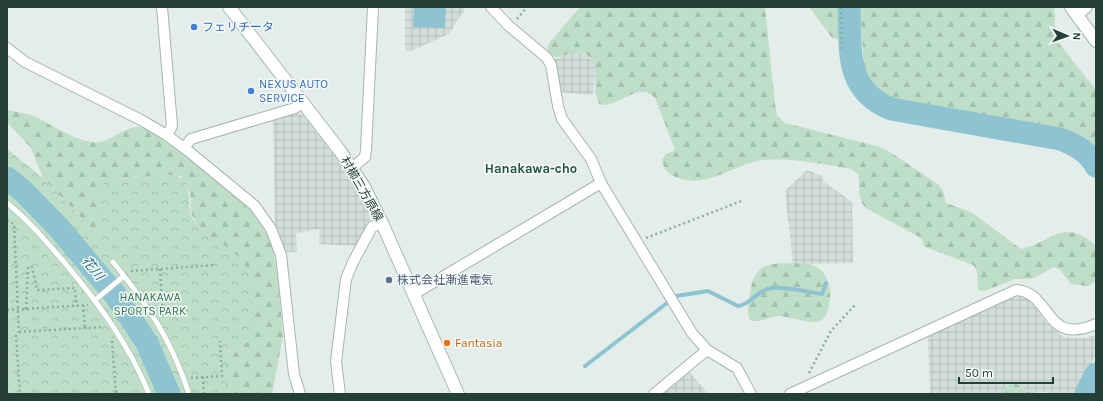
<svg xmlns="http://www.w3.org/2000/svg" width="1103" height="401" viewBox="0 0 1103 401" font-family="Karla,'Noto Sans JP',sans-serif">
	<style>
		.industrial { fill: url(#industrial-grid) }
		.forest { fill: url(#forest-firs) }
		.park { fill: url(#park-crowns) }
		.water { fill: #8ec4d1 }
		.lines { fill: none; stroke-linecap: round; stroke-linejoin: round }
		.stream { stroke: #8ec4d1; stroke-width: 4 }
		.river { stroke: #8ec4d1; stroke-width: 23 }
		.lane-casing { stroke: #a7b5b1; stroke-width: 6 }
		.street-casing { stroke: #a7b5b1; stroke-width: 12 }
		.secondary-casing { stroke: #a3b9b2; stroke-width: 14 }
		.path { stroke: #86b0a4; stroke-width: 2.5; stroke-dasharray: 2 3; stroke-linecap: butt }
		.lane { stroke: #fff; stroke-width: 5 }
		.street { stroke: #fff; stroke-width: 10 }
		.secondary { stroke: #fff; stroke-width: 12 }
		.shop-dot { fill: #3f7fe0; stroke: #f5faf8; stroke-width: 1.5 }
		.service-dot { fill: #5c6f8a; stroke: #f5faf8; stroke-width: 1.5 }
		.food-dot { fill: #e8710a; stroke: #f5faf8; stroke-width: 1.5 }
		.labels { text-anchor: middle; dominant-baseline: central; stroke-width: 3; stroke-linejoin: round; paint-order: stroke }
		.shop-label { font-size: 12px; fill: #366cbe; stroke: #f5faf8; text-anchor: start }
		.street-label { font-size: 12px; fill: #243f38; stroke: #f5faf8 }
		.service-label { font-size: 12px; fill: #4e5e75; stroke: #f5faf8; text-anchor: start }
		.park-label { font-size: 12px; fill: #2f754c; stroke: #f5faf8 }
		.food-label { font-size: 12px; fill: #c56008; stroke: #f5faf8; text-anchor: start }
		.neighbourhood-label { font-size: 13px; font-weight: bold; fill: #205146; stroke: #f5faf8 }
		.water-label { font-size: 13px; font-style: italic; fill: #1f687a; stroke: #f5faf8 }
	</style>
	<defs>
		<pattern id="industrial-grid" width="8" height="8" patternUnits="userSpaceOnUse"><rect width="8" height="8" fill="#d3ddd9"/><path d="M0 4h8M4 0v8" fill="none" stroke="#b5bfbb"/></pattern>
		<pattern id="forest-firs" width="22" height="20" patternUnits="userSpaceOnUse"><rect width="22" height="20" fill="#bedec8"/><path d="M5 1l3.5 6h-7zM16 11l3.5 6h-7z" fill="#a3c0ad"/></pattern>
		<pattern id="park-crowns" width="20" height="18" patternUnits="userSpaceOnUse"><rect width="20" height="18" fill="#bedec8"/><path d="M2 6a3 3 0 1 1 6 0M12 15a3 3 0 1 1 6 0" fill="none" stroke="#a3c0ad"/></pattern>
	</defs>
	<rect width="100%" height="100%" fill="#e4edea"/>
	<path class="industrial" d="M405,7H466L449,34L411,51H405Z
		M574,51L583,53L596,63L593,95L559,92L553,60Z
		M296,113L303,115L334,155L356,189L370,213V222L356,246L319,244L320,229L296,233L297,252H286L275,224L273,119Z
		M807,170L823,176V181L852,202L853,263L793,264L785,191Z
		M1016,295L1028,298L1032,302L1045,321L1063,337L1083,338L1096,335V354L1075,394L1030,392L1014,382L1010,383L998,394H930L928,337Z
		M689,371L708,394H664L662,392Z"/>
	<path class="forest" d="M580,7H765L775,104L777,115L785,123L877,146L890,152L939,185L943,191L946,203L971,212L1021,249C1052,243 1063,216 1096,246L1095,282L1088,286L1071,284L1060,270L1054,267L1032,279H1015L985,291L978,290L977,271L973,265L925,247L921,238L866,208C856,198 861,186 858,174L851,169C826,165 788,157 763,160C733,164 707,190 676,177C668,174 663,169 662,159L666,154L674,151V147L655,98C640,81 620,105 603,105L599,104C588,81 608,62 579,51C567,52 553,65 547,49L550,42Z
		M809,7H838V39L832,38Z
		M860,7H1054L1055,17L1054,37L1096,90V145C1086,149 1072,138 1061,134L939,113L906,103L884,94L868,78L864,67Z
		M7,110C16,112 25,113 34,116C53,125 71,139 92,142C109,145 122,127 138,127C157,127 234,194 250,210L259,220L272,244L277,270L283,336L272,394H226V355L233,347L243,345L200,228C185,210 195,203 188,188C186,184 183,180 181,176L173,175L111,179L97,196L99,226L98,230L94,231L43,178L31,148L7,122Z
		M809,264C828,269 833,288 829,306C828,312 826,318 820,321C810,325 790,316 778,316C767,317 758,325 749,319C747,310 749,302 750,294C754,256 779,264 809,264Z
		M7,342L12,350L15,394H7Z
		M1014,382L1027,391L1045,394H998L1010,383Z"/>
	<path class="park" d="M7,149L43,178L94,231L98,230L99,226C98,209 91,187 111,179L173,175C197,179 184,205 194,221C207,240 233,245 245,265C254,280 252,314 253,332C250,351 234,340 226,355V394H15L12,350L7,342Z"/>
	<path class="water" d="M414,7L446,8L445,28L413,27Z
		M10,178L23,183V187L18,193L14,194L7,181Z"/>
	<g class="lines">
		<path class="stream" d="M676,296L708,291L738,306C749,305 755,294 765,290C778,284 807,292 822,294L826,283
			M585,366L667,303"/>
		<path class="river" d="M849,7C851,51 844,89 891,109L1060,139C1074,144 1088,151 1096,166
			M7,178L23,191L59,228L116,296L147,343L169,394
			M1086,394L1096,374"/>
		<g class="lane-casing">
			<path id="lane" d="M7,203C28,220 46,241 64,262C98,303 129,344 149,394
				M113,262C148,305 172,341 189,394
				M95,300L124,276"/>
		</g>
		<g class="street-casing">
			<path id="street" d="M162,7L172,126L167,135
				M491,7L508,25L547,58L551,65L558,106L562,119L591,159L601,183L692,333L707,350L737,368L751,394
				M1077,16L1087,7
				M7,48L25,62L141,120L165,134L187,150L255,206L271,229L281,255L294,374L300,394
				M184,148L191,139L295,108L303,102
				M352,168L365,157L366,150L373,7
				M414,294L601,183
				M340,394L336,362L346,279L353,262L372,227L382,223
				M654,394L707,350
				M790,394L1016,290C1052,292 1044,347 1096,324"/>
		</g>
		<g class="secondary-casing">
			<path id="secondary" d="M229,7L340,151L363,185L382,223L458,394
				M1071,7L1096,41"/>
		</g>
		<path class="path" d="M841,7L842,51
			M517,19L527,7
			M7,220L14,224L19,332L16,336L20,394
			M646,238L744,200
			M160,269L163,316
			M131,271L216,265
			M83,305L85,328
			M26,309L28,267H32L37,290L75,288L76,306
			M7,310L88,305
			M19,332L102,327
			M112,341L116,394
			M809,373L831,331L855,305
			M203,377L204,394
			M191,378L222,376L220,341"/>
		<use href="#lane" class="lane"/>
		<use href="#street" class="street"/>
		<use href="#secondary" class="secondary"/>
	</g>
	<g class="shop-dot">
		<circle cx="194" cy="27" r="4"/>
		<circle cx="251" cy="91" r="4"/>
	</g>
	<circle class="service-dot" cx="389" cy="280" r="4"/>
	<circle class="food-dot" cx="447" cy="343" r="4"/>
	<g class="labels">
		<g class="shop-label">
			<text x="202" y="27">フェリチータ</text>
			<text x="259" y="84">NEXUS AUTO<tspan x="259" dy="14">SERVICE</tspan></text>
		</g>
		<g class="street-label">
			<text transform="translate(362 189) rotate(60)">村櫛三方原線</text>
		</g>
		<g class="service-label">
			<text x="397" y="280">株式会社漸進電気</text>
		</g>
		<g class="park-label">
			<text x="150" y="297">HANAKAWA<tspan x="150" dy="14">SPORTS PARK</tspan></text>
		</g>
		<g class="food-label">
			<text x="455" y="343">Fantasia</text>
		</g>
		<g class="neighbourhood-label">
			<text x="531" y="168">Hanakawa-cho</text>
		</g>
		<g class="water-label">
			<text transform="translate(93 268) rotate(50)">花川</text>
		</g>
	</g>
	<rect width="1103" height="401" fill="none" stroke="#243f38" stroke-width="16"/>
	<g transform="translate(1067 36) rotate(92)" stroke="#f5faf8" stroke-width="3" paint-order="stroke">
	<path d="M0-3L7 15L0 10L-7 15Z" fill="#243f38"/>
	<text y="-6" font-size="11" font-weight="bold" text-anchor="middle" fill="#243f38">N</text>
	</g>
	<path d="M959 377v6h94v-6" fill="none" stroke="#243f38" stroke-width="2"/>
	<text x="965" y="377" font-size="12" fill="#243f38" stroke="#f5faf8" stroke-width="3" paint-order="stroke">50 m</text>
</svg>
